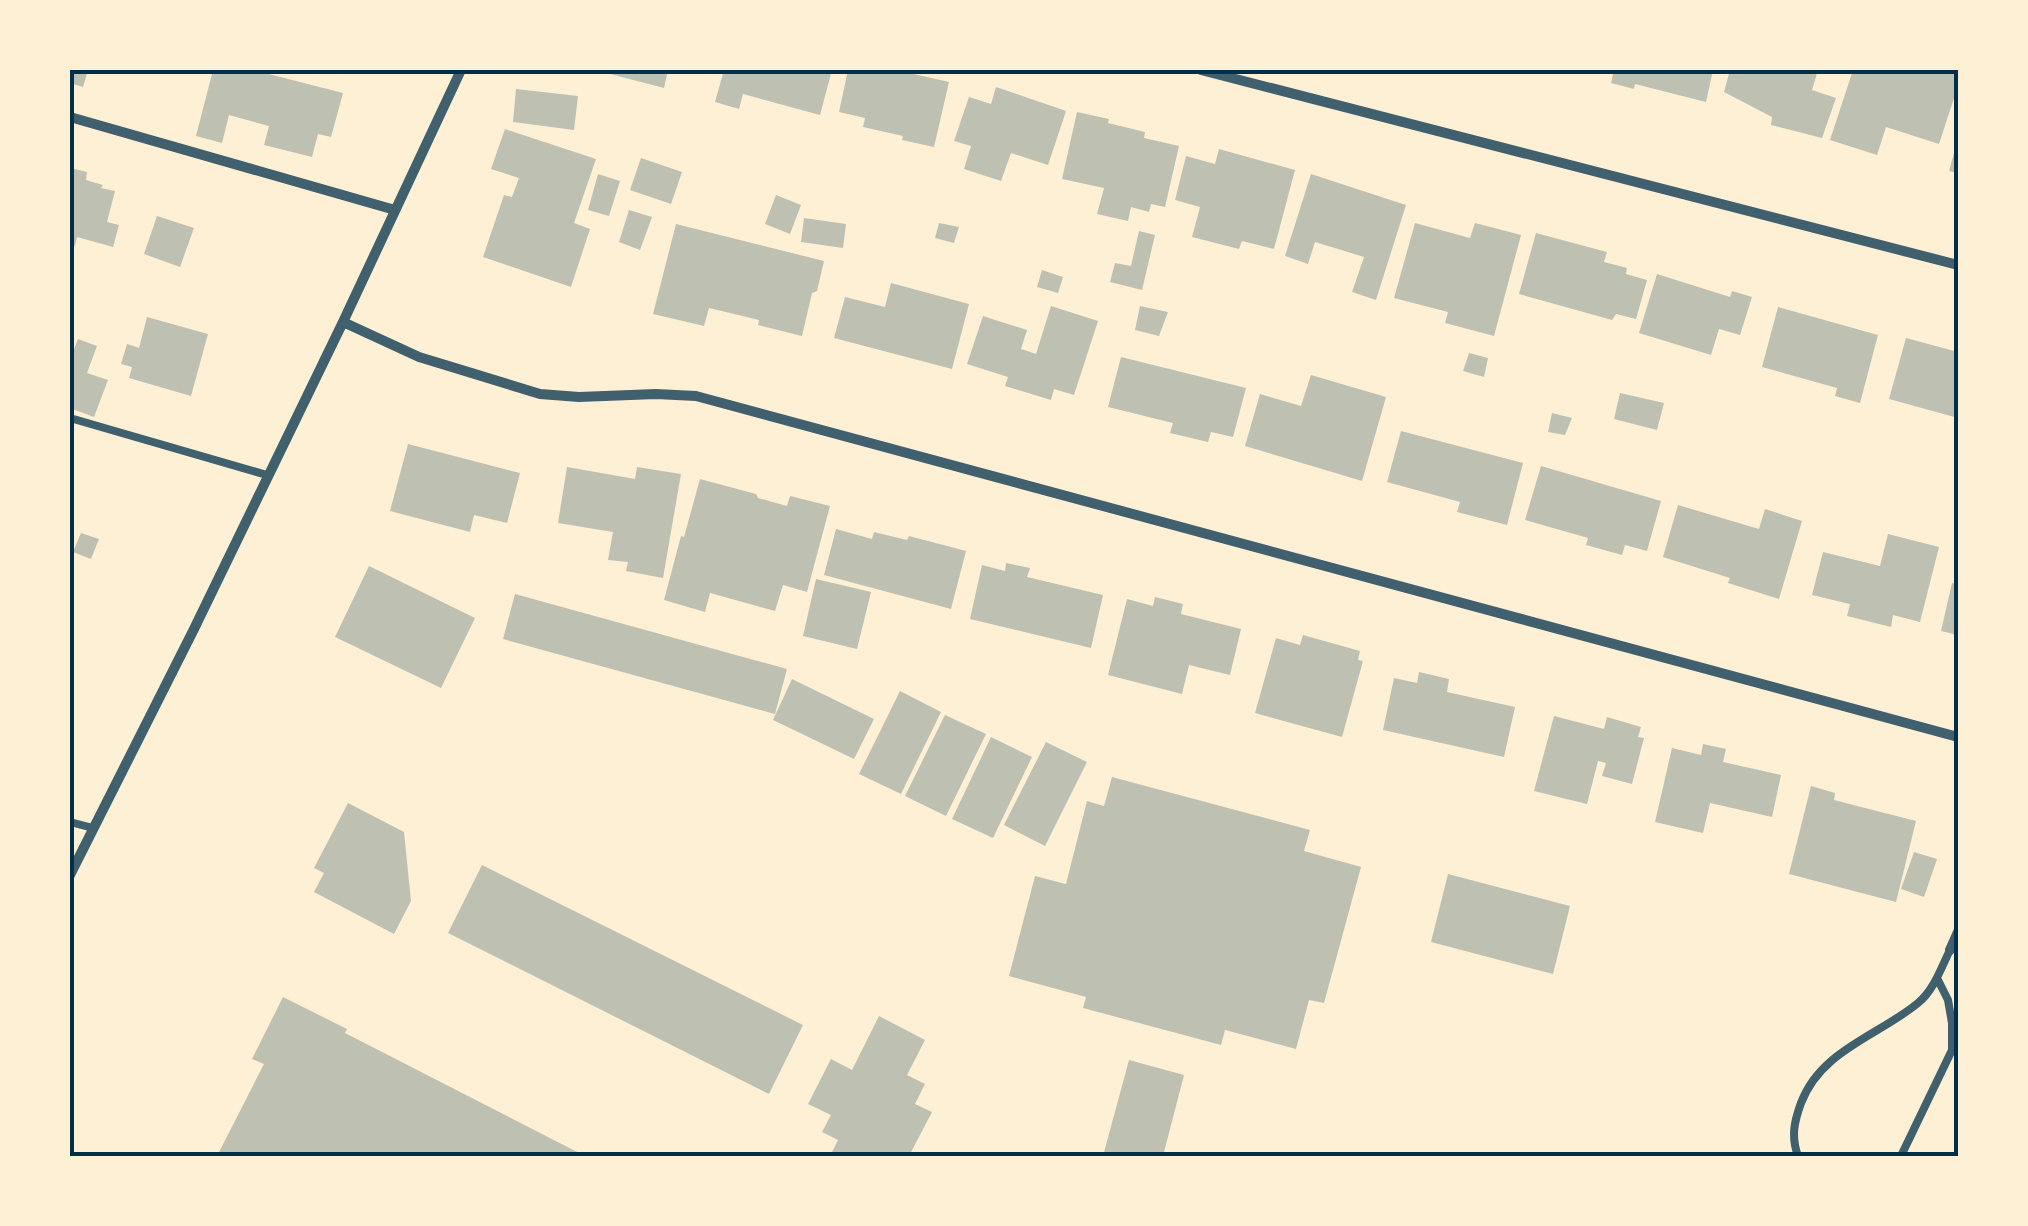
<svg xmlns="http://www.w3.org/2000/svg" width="2028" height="1226" viewBox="0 0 2028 1226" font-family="Spectral,serif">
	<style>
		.building { fill: #bec0b2 }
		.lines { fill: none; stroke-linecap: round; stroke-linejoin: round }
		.service { stroke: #3f606c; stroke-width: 8 }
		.minor { stroke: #3f606c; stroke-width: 10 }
		.neatline { fill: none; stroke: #003049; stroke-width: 4 }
	</style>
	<rect width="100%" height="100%" fill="#fdf0d5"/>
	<path class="building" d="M70,70H88L83,87L70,83Z
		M213,70H253L343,93L331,137L318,134L312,157L264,145L269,126L229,115L222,143L196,136Z
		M595,70H668L664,88Z
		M724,70H832L820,115L743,94L739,109L715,102Z
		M848,70H896L949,82L934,147L902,140L903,136L863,127L865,118L839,112Z
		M1614,70H1713L1706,102L1635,84L1634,89L1611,83Z
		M1730,70H1818L1812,90L1836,98L1822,138L1771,125L1772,117L1724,92Z
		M1853,70H1943L1958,75V86L1939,144L1886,127L1877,155L1830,140Z
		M996,87L1066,111L1048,165L1011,153L1001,181L964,169L971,146L954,141L969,97L991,104Z
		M516,89L578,96L574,130L513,122Z
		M1077,112L1109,119L1108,123L1145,132L1144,138L1179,146L1165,207L1151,204L1149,212L1131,207L1128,221L1097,214L1104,188L1062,179Z
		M505,129L596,159L574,223L590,229L571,287L483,257L504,195L512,197L519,178L491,169Z
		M1957,142H1958V173L1949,171Z
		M1219,149L1295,170L1274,249L1242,241L1239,249L1192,237L1200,207L1175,200L1186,156L1215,164Z
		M641,158L682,172L671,204L630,190Z
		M70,168L87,172L86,180L103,185L101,188L115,191L107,222L119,225L113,247L77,237L75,246L70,245Z
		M598,174L620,181L609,216L588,210Z
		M1311,174L1406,205L1376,300L1352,292L1364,257L1315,242L1308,264L1285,256Z
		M776,195L801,205L790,234L765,224Z
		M629,210L652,217L640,250L619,242Z
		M157,216L194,228L180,267L144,254Z
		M804,218L846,224L843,248L801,242Z
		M939,223L959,227L954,243L935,238Z
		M1415,223L1470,238L1475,223L1521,235L1494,336L1445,323L1448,312L1394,298Z
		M676,224L824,261L817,291L812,293L802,336L758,325L759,320L709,308L704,326L653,314Z
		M1139,231L1155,235L1142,290L1110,282L1115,263L1131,266Z
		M1536,233L1607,252L1604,262L1627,268L1626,274L1647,280L1636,319L1616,314L1612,320L1519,294Z
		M1042,270L1063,277L1058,293L1037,287Z
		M1657,274L1730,297L1732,291L1752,297L1740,335L1719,329L1711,355L1639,333Z
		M891,283L969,304L952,369L834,338L845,297L885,307Z
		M1051,306L1098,321L1074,395L1054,389L1051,400L1005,386L1008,377L967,364L983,316L1027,330L1021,349L1036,354Z
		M1140,306L1168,312L1159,336L1135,330Z
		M1778,307L1878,335L1860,403L1835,396L1837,388L1762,367Z
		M147,317L208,334L191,396L129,378L132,367L121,364L127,344L139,348Z
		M1906,338L1958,352V418L1889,399Z
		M78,339L97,346L87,373L108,380L94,417L70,408V360Z
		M1469,353L1488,358L1484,377L1463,371Z
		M1121,357L1246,388L1233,437L1211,432L1208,442L1170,433L1173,423L1108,407Z
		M1311,375L1386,397L1362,481L1245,446L1260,394L1301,406Z
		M1620,393L1664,403L1657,430L1614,419Z
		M1552,413L1572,418L1565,435L1548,432Z
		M1401,431L1523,463L1507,525L1457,512L1460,502L1387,482Z
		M408,444L520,473L507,523L474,515L470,532L390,511Z
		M1541,466L1661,501L1647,551L1625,545L1622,555L1586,545L1588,538L1525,520Z
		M567,467L635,479L637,467L681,474L663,578L626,571L628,562L608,560L613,532L558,523Z
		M700,479L756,494L758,498L787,506L790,496L830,506L807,592L783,585L775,611L710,593L705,612L664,600L681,536L684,537Z
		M1678,505L1759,529L1765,509L1802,521L1779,599L1728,583L1730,578L1663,557Z
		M836,529L872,539L874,532L907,540L909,536L966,551L951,609L824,575Z
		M81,533L99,539L91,559L73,552Z
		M1888,534L1939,547L1920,622L1893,615L1891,627L1847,616L1850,604L1812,595L1823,552L1880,566Z
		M1006,563L1030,568L1027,577L1103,595L1091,648L970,619L982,565L1005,571Z
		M369,566L475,618L441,688L335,637Z
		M816,579L871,592L857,649L803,636Z
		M1952,583L1958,584V635L1941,631Z
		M515,594L787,669L775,714L503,639Z
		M1155,597L1183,604L1181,614L1241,629L1230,675L1189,665L1182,694L1108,675L1127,599L1153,606Z
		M1303,635L1360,651L1358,660L1363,661L1342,737L1255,713L1276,638L1300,645Z
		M1419,672L1449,679L1447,692L1515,707L1504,757L1383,730L1394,678L1417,683Z
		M792,679L874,719L854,759L773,720Z
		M900,691L941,712L901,794L859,774Z
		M945,715L986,734L946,816L905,796Z
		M1554,716L1604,729L1607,717L1641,727L1638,737L1644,738L1632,784L1602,776L1606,763L1598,761L1587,804L1534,791Z
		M991,737L1032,757L993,838L952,819Z
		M1046,742L1087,762L1045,846L1004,825Z
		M1703,744L1726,749L1723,762L1781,775L1772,817L1710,803L1703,833L1655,822L1672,748L1701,755Z
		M1112,777L1310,830L1304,851L1361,867L1324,1003L1309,1000L1296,1049L1225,1030L1221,1045L1083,1008L1086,997L1009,976L1035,876L1066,884L1087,801L1104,806Z
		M1811,786L1835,793L1834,800L1916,821L1896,902L1789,874Z
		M348,803L404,832L411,901L394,934L314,892L324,873L314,868Z
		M1914,852L1937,859L1924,897L1901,889Z
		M482,865L803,1025L769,1094L448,933Z
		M1448,874L1570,906L1553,974L1431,942Z
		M283,997L347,1029L345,1033L585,1156H217L264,1064L252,1059Z
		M879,1016L925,1040L907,1075L925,1084L915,1104L932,1112L909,1156H830L838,1140L822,1132L831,1115L808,1104L831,1059L852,1070Z
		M1129,1060L1184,1075L1163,1156H1103Z"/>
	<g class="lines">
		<path class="service" d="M70,418L267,475
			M70,822L93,828
			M1798,1156C1791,1137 1794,1122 1801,1103C1821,1050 1878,1036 1918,1003C1934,990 1941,968 1950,950
			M1901,1156L1952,1050V1023L1948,1000L1937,978"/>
		<path class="minor" d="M1201,70L1958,265
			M70,117L395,210
			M343,322L419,357L540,394L579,397L656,394L696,396L1958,737
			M70,875L194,629L343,322L461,70
			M1950,950L1958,932"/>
	</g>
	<rect width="2028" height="1226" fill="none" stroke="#fdf0d5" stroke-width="145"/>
	<rect x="72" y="72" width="1884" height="1082" class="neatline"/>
</svg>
